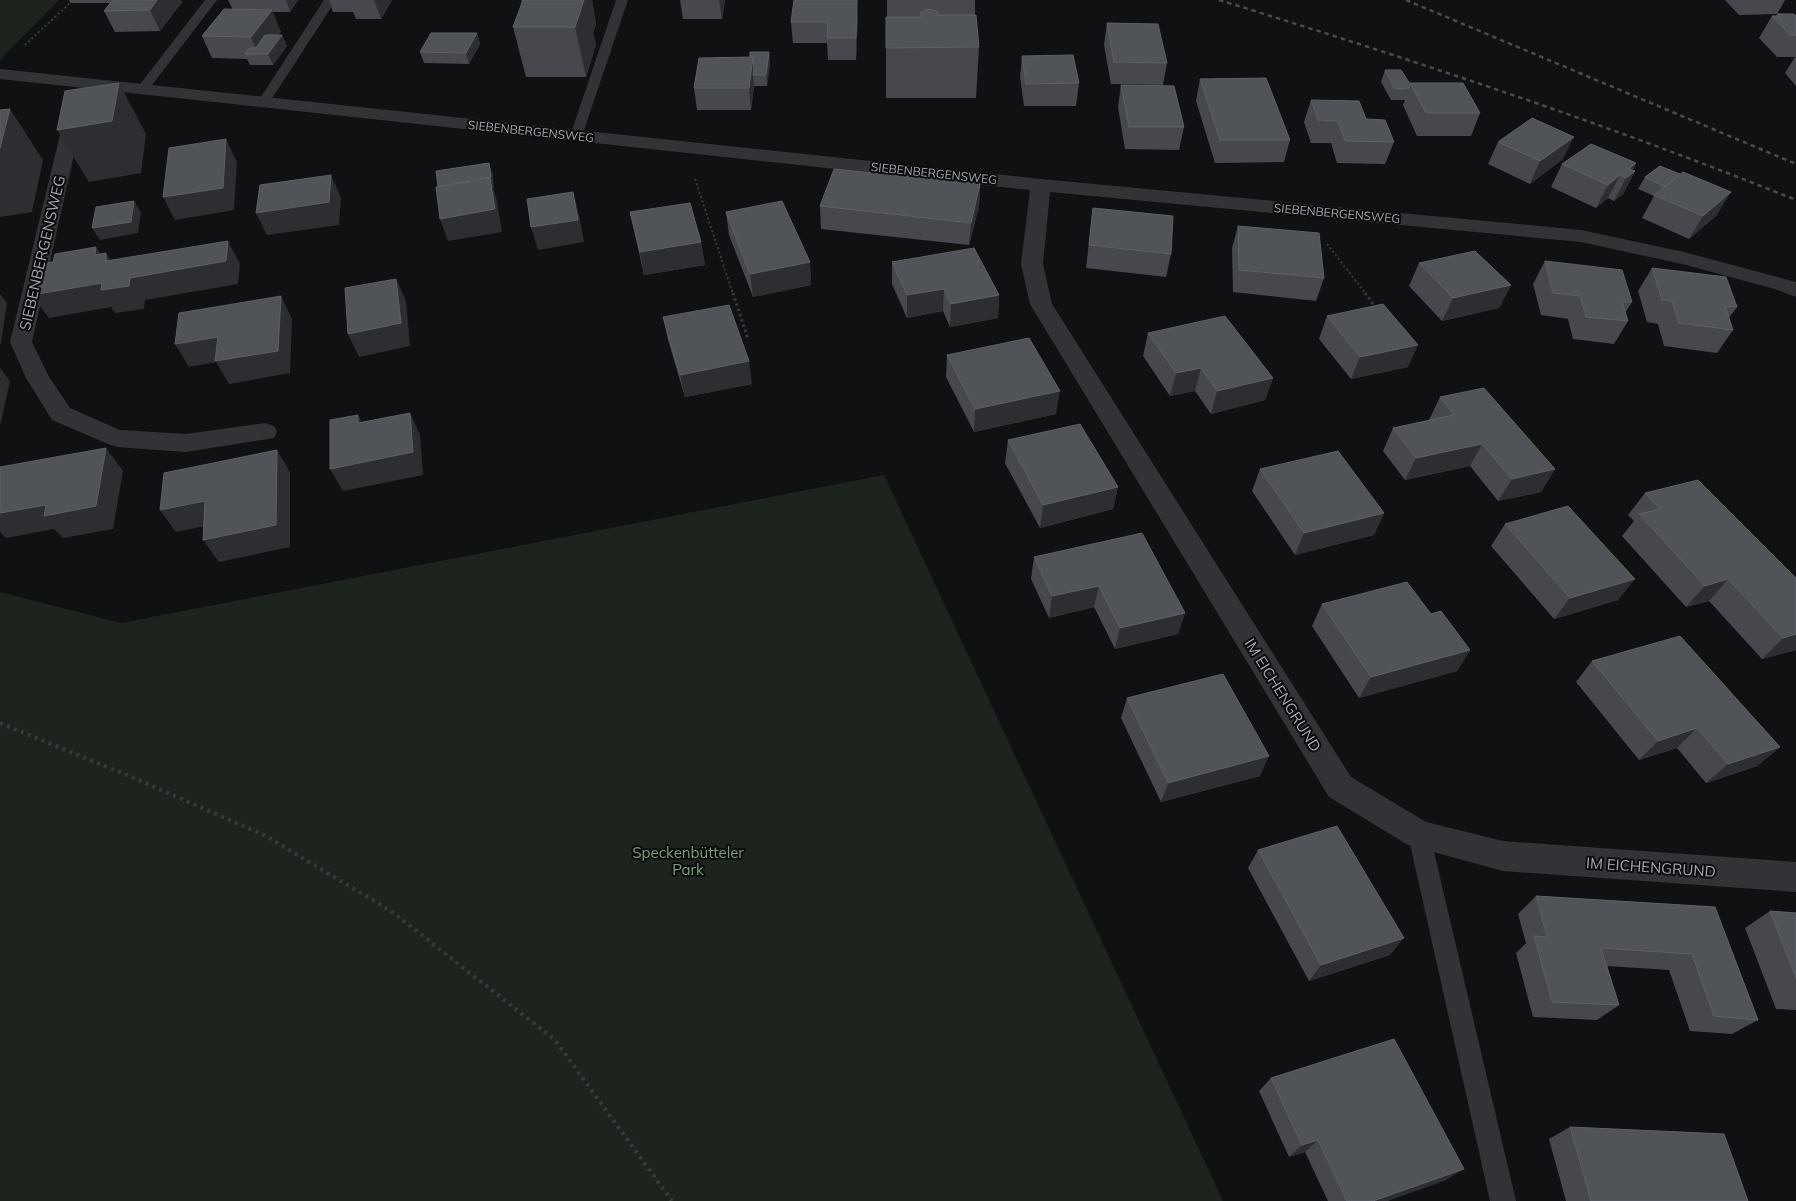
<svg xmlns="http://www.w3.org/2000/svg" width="1796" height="1201" viewBox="0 0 1796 1201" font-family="Mulish,sans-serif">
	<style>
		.green { fill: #1d241e }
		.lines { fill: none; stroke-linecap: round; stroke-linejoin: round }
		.path-far2 { stroke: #383a3e; stroke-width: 2; stroke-dasharray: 2 2.5; stroke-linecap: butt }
		.path-far1 { stroke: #383a3e; stroke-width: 3; stroke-dasharray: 2.5 3; stroke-linecap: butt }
		.path { stroke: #383a3e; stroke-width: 4; stroke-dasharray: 3 4.5; stroke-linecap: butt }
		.lane { fill: #323337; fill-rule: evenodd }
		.street { fill: #323337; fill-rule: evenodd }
		.rail { stroke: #494b50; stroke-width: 2.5; stroke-dasharray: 4.5 4; stroke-linecap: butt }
		.wall { fill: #46484d }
		.shaded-wall { fill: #2c2e31 }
		.building { fill: #505358; stroke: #5d6066 }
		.labels { text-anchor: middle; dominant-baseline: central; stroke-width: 4; stroke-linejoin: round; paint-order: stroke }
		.far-street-label { font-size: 12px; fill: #a2a8b2; stroke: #0c0c0d }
		.street-label { font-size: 15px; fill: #a2a8b2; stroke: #0c0c0d }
		.park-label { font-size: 15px; fill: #7a9d7a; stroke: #0c0c0d }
	</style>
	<rect width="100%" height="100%" fill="#101112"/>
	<path class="green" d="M0,0H59L0,60Z
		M884,475L1223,1201H0V592L121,623Z"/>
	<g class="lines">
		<path class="path-far2" d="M25,45L70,3
			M695,179L733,294
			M1327,244L1366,294"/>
		<path class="path-far1" d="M733,293L748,339
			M1365,293L1376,308"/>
		<path class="path" d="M0,723L134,778L266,836L391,911L555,1040L672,1201"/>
		<path class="lane" d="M205,0H217L146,93H138L136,90L138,87Z
			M324,0H336L267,106H259L257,103Z
			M616,0H628L582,136L576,140L571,139L570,136Z
			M1419,825L1427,828L1430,835L1516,1201H1490L1408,835L1411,828Z"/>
		<path class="street" d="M0,69L1041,179L1581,230L1684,252L1796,282V297L1775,289L1682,264L1581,242L1050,192L1043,264L1052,304L1351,777L1426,822L1503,841L1796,862V892L1503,871L1408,845L1329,797L1030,304L1021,264L1030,190L0,79Z
			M75,104L82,106L84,110L32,342L49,377L70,408L120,430L186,434L265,423L274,426L277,432L274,438L186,452L117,447L108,444L52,420L26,378L10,342L66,110L68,106Z"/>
		<path class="rail" d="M1219,0C1414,60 1607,124 1796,200
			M1406,0L1796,164"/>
	</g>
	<path class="wall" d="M69,0H181L182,2L160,31L115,32L104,11L110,3H70Z
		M228,0H298L290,12H272L281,32L278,35H282L287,46L273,65H250L247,59L212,58L202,36L233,10Z
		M329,0H392L381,19H356L353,12H333Z
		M521,0H592L596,24L593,33L596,45L586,77H526L513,27L522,4Z
		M680,0H725L722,19H683Z
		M887,0H975V15L979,47L976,98H886V17H887Z
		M1725,0H1785L1777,14L1739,15Z
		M1777,14L1796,16V86L1785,73L1795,57H1777L1759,38L1772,16H1776Z
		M858,16L856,60H828L827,43H793L791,22Z
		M1107,23L1167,63L1163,85L1111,84L1104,45Z
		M477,33L480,44L469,64L424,63L420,52Z
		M769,52L770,64L767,86H754L751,110H697L694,88L750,57Z
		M1022,56L1079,83L1076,106H1024L1020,77Z
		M1385,70L1410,84V83L1480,113L1471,136H1417L1403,105L1405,100H1391L1381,82Z
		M1200,79L1290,140L1284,162L1215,163L1196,101Z
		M1121,85L1184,127L1179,150L1125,149L1118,107Z
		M1311,100L1366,119L1394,142L1385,164L1337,163L1331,143H1311L1304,122Z
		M1498,142L1563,159L1530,184L1488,164Z
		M1636,163L1633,170L1635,171L1623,194L1614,201L1608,198L1596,208L1551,187L1562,164Z
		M1660,166L1717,215L1689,239L1642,218L1654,196L1638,189L1645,177Z
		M980,184L979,207L969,245L821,229L820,206Z
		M1093,208L1171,254L1166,277L1086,268Z
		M630,212L701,242L705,265L644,275Z
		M726,212L810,262L811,285L753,297L729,235Z
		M1238,226L1324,278L1316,301L1233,292L1232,248Z
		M1545,261L1632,302L1625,313L1628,321L1614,344L1573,339L1568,319L1541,315L1533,284Z
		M892,262L999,295L998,318L950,327L943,311L907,318L892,284Z
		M1419,263L1511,285L1499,308L1442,321L1409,286Z
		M1652,268L1737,307L1729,318L1733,330L1717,353L1664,346L1658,324L1647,322L1638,291Z
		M1327,316L1408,367L1351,379L1319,339Z
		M663,317L752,384L685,397L668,340Z
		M1148,333L1273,378L1265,400L1211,414L1195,391L1170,396L1143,356Z
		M947,355L1056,414L974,432L946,377Z
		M1440,397L1555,469L1541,492L1498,501L1470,466L1405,480L1383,451L1393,428L1429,420Z
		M1008,440L1118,487L1113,509L1040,528L1005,463Z
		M1260,469L1384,513L1374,535L1295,555L1252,491Z
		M1645,493L1796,578V650L1762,659L1709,601L1686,607L1622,536L1634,521L1628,515Z
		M1505,524L1618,600L1554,619L1491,546Z
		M1034,557L1185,613L1178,634L1115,649L1094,607L1049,618L1031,579Z
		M1322,604L1431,614L1470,650L1457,671L1359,698L1312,626Z
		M1592,661L1780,747L1757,766L1706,783L1677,748L1639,760L1576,682Z
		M1127,698L1260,776L1161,802L1121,718Z
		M1258,850L1390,955L1309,981L1248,868Z
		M1536,896L1715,907L1758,1020L1732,1034L1690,1031L1669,970L1607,966L1619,1005L1597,1020L1533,1017L1516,953L1526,943L1518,914Z
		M1770,911L1796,913V1010L1776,1009L1745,928Z
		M1271,1078L1446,1180L1387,1201H1328L1305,1152L1289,1157L1259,1091Z
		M1570,1127L1748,1201H1566L1549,1139Z"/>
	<path class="shaded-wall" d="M157,0H181L182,2L160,31L150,10Z
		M286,0H298L290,12Z
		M374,0H392L381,19Z
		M580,0H592L596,24L593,33L596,45L586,77L575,27Z
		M719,0H725L722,19Z
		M857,0L858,16L856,60V38Z
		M272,10L281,32L264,54H258L251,37Z
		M477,33L480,44L469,64L466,53Z
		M282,35L287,46L273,65L268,54Z
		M769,52L770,64L767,86L766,75Z
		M753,57L755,75H753L754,86L751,110L749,88Z
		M119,83L146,134L141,173L89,182L57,130Z
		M10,109L43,160L32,212L0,217V148Z
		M1574,137L1563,159L1530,184L1540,161Z
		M226,139L237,162L234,210L175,220L163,197Z
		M489,163L493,175L494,188H493L497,201L502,232L448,241L440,219L470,180Z
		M1636,163L1630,175L1635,171L1623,194L1614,201L1626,178L1629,169Z
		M331,175L341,198L339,225L267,235L256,213Z
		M1620,175L1608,198L1596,208L1608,185Z
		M980,184L979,207L969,245L971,223Z
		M573,192L579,215L584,242L538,250L531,227Z
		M1731,192L1717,215L1689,239L1703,216Z
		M134,201L141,213L138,233L100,240L92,228Z
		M228,241L240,264L238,284L145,300L144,309L115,313L111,307L49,318L32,295L130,278Z
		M701,242L705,265L644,275L640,252Z
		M96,247L111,270L95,255Z
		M106,253L121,276L106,261Z
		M810,262L811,285L753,297L750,274Z
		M396,279L406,301L410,346L359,357L348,334Z
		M1511,285L1499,308L1442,321L1453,298Z
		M944,289L943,311L907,318V295Z
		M0,294L7,303L1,343L0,344Z
		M999,295L998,318L950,327L951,304Z
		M281,296L292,319L290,373L229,384L216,362L189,367L175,344Z
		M1418,345L1408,367L1351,379L1360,357Z
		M749,361L752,384L685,397L680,375Z
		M0,368L10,381L0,426Z
		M1201,368L1195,391L1170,396L1176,373Z
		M1273,378L1265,400L1211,414L1217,391Z
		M1060,391L1056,414L974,432L975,409Z
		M410,413L420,435L423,475L343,491L330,469Z
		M358,415L369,437L358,423Z
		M1482,444L1470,466L1405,480L1416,458Z
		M106,448L123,471L113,529L63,538L54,529L6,538L0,532V513Z
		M277,450L290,472V547L219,562L203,540Z
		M1555,469L1541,492L1498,501L1512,479Z
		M1118,487L1113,509L1040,528L1043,505Z
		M205,501L220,523L176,532L160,510Z
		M1384,513L1374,535L1295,555L1304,533Z
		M1635,579L1618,600L1554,619L1570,598Z
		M1728,579L1709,601L1686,607L1705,586Z
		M1099,586L1094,607L1049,618L1052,596Z
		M1185,613L1178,634L1115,649L1120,628Z
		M1796,634V650L1762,659L1783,638Z
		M1470,650L1457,671L1359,698L1371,677Z
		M1697,728L1677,748L1639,760L1658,741Z
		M1780,747L1757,766L1706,783L1728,764Z
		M1269,756L1260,776L1161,802L1168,783Z
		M1404,938L1390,955L1309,981L1321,965Z
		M1318,1140L1305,1152L1289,1157L1302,1145Z
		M1464,1169L1446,1180L1387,1201H1373Z"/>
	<path class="building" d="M113,0H157L150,10L104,11Z
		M523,0H584L575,27H513Z
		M794,0H857L856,38H827L828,22H791Z
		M224,9L272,10L251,37L202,36Z
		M927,9L937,11V15H976L979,47L886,48V17H921V12Z
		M1777,14H1794L1796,16V35H1790L1772,16H1780Z
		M1107,23L1158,24L1167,63L1114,62Z
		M431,33H477L466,53L420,52Z
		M265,35H282L268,54H245L249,48H256Z
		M750,52H769L766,75H753L754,68L753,57H750Z
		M1073,55L1079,83L1026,84L1022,56Z
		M753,57L749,88H694L699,58Z
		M1385,70H1401L1410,84L1409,88L1395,89Z
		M1266,78L1290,140H1220L1200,79Z
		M119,83L112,121L57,130L65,91Z
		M1410,83H1463L1480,113H1426Z
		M1121,85L1174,86L1184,127H1129Z
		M1311,100L1359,101L1366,119L1385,120L1394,142L1345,141L1338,121L1318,120Z
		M10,109L0,148V110Z
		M1532,118L1574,137L1540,161L1498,142Z
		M226,139L223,188L163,197L169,148Z
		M1591,144L1636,163L1629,169L1635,171L1626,178L1620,175L1608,185L1562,164Z
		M489,163L491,177L470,180V181L438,186L436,171Z
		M1660,166L1680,174L1665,187L1645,177Z
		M834,169L980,184L971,223L820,206Z
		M1683,172L1731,192L1703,216L1654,195Z
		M331,175L329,202L256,213L260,185Z
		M490,178L495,209L440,219L436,187Z
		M573,192L578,220L531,227L527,199Z
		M134,201L131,222L92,228L96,207Z
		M782,201L810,262L750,274L726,212Z
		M690,203L701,242L640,252L630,212Z
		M1093,208L1173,216L1171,254L1089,245Z
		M1238,226L1319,233L1324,278L1239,270Z
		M228,241L226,261L130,278L129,286L101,290L102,283L32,295L39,264L53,262L55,254L96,247L95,255L106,253V261Z
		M974,248L999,295L951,304L944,289L907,295L892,262Z
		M1475,251L1511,285L1453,298L1419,263Z
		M1545,261L1622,270L1632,302H1622L1628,321L1586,317L1580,296L1553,293Z
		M1652,268L1726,277L1737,307L1725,306L1733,330L1679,323L1672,301L1662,300Z
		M396,279L401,323L348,334L345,288Z
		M281,296L278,351L215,361L218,337L175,344L179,313Z
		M1383,304L1418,345L1360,357L1327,316Z
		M729,305L749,361L680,375L663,317Z
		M1225,316L1273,378L1217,391L1201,368L1176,373L1148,333Z
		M1029,338L1060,391L975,409L947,355Z
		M1484,388L1555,469L1512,479L1482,444L1416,458L1393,428L1454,415L1440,397Z
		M410,413L413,452L330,469V420L358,415V423Z
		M1080,424L1118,487L1043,505L1008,440Z
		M106,448L96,506L44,516L46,505L0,513V467Z
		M277,450L276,525L203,540L205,501L160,510L164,473Z
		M1338,451L1384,513L1304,533L1260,469Z
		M1698,480L1796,578V634L1783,638L1728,579L1705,586L1639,514L1660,509L1645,493Z
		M1568,506L1635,579L1570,598L1505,524Z
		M1142,533L1185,613L1120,628L1099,586L1052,596L1034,557Z
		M1407,582L1431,614L1441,611L1470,650L1371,677L1322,604Z
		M1680,636L1780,747L1728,764L1697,728L1658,741L1592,661Z
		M1223,674L1269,756L1168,783L1127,698Z
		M1337,826L1404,938L1321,965L1258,850Z
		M1536,896L1715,907L1758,1020L1714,1016L1692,954L1601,948L1619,1005L1552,1002L1534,936L1547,937Z
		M1770,911L1796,913V978Z
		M1394,1039L1464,1169L1373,1201H1347L1318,1140L1302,1145L1271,1078Z
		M1570,1127L1724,1134L1748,1201H1591Z"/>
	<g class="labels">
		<g class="far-street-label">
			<text transform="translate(531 131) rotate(6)">SIEBENBERGENSWEG</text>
			<text transform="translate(934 173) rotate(6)">SIEBENBERGENSWEG</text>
			<text transform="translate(1337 213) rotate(5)">SIEBENBERGENSWEG</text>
		</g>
		<g class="street-label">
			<text transform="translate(42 253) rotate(-77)">SIEBENBERGENSWEG</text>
			<text transform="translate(1283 695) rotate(58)">IM EICHENGRUND</text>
			<text transform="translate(1651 867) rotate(4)">IM EICHENGRUND</text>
		</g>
		<g class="park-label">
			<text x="688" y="852">Speckenbütteler<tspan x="688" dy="17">Park</tspan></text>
		</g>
	</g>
</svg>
